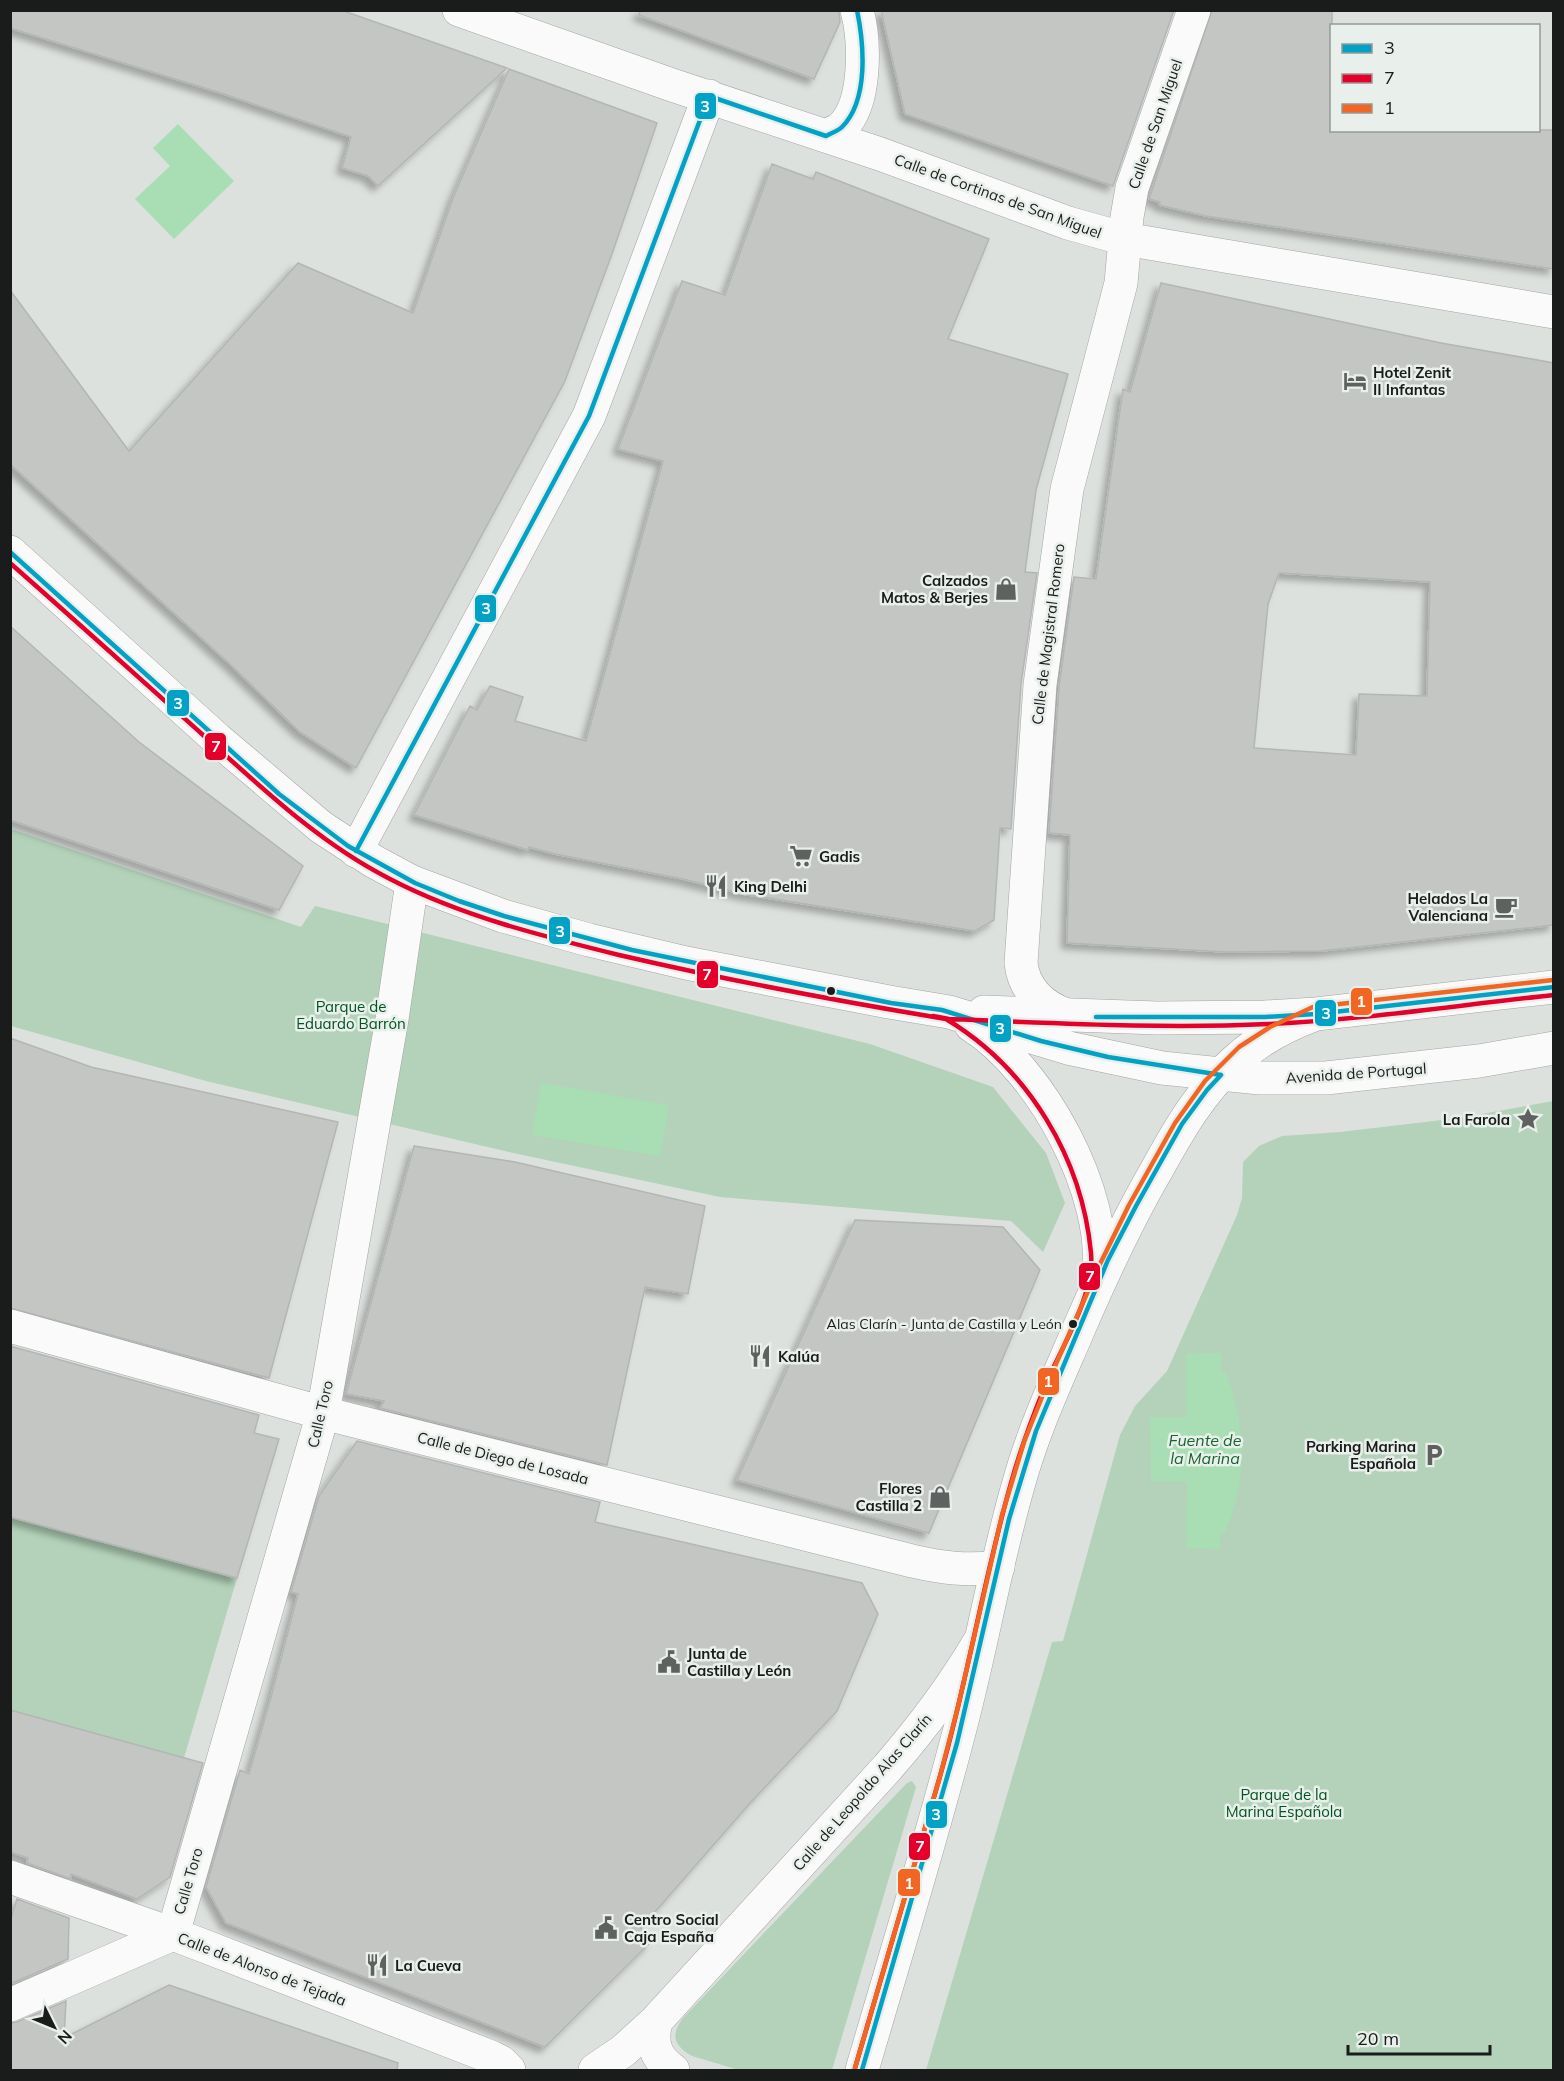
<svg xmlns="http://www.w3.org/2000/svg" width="1564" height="2081" viewBox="0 0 1564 2081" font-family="Mulish,sans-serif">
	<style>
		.green { fill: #b3d2b9 }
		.water { fill: #a9ddb3 }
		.building { fill: #c3c6c3; stroke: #b3b6b4; stroke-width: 1.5; fill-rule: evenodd; filter: url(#shadow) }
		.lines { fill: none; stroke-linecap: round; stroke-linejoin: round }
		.minor-casing { stroke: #a2a4a3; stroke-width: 34 }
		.major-casing { stroke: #a2a4a3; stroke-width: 34 }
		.minor { stroke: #fafafa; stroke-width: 33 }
		.major { stroke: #fafafa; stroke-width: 33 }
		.bus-1-casing { stroke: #e9efea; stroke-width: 9 }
		.bus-2-casing { stroke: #e9efea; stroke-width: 9 }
		.bus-3-casing { stroke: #e9efea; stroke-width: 9 }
		.bus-1 { stroke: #01a2c5; stroke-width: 4.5 }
		.bus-2 { stroke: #e4002b; stroke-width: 4.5 }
		.bus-3 { stroke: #f26522; stroke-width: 4.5 }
		.bus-dot { fill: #191c1a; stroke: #e9efea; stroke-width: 2 }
		.labels { text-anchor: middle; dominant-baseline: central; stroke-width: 5; stroke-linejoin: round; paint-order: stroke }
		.bus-label { font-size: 14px; fill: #191c1a; stroke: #e9efea; text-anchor: end }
		.street-label { font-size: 15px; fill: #191c1a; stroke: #e9efea }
		.poi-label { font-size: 15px; font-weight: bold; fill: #191c1a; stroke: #e9efea; text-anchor: start }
		.park-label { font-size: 15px; fill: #005420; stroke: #e9efea }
		.water-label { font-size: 16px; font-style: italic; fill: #18642f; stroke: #e9efea }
		.line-badge { stroke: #e9efea; stroke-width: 2 }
		.badge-label { font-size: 16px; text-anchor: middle; font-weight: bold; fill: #fff }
	</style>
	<defs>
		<filter id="shadow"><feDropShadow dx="-5.5" dy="5.5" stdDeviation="3" flood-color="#0004"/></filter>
	</defs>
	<rect width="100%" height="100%" fill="#dde1de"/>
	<path class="green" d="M11,829L301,927L315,906L870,1044L993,1087L1046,1153L1065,1203L1043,1252L1011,1221L720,1197L518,1154L206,1081L11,1026Z
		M1553,1101V2070H926L1052,1642L1063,1641L1120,1435L1135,1406L1167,1371L1237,1215L1242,1198L1243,1162L1259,1146L1282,1136L1340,1132L1459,1118Z
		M10,1517L237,1578L184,1758L11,1710Z
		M912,1781L916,1787L832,2070H739L692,2056C674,2046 670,2035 683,2018L907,1783Z"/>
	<path class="water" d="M178,124L234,181L174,239L135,199L170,166L153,148Z
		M541,1083L669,1105L660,1156L532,1135Z
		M1221,1353V1372L1226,1373C1246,1426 1248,1480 1225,1532L1220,1533V1549L1186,1548L1187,1482L1151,1481L1150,1417H1186V1354Z"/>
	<path class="building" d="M10,10H341L507,68L378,186L368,176L342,168L351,137L224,94L10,28Z
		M640,10H839L840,22L814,79L639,15Z
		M881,10H1174L1113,186L905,114Z
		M1212,10H1332V130H1554V269L1206,216L1159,205L1160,202L1149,199Z
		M509,69L657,123L612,254L565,381L356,768L300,732L230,664L10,464V290L129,451L298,263L413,313L453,198Z
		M772,164L813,179L816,172L989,239L948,339L1068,374L1036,490L1025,572L1037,573L1021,684L1011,829L1000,828L994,920L975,931L742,894L683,879L555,854L529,847L528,850L414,815L470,706L477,710L490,686L523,697L515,721L586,741L663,461L618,449L682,281L725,295Z
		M1161,283L1441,343L1554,363V925L1322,951L1226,952L1067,943L1070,835L1049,833L1059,687L1074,577L1096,579L1123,389L1130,392ZM1279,573L1430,582L1427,696L1359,694L1356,755L1254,748L1268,604Z
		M10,626L139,742L303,866L279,910L10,820Z
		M10,1038L91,1067L338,1122L269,1378L10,1308Z
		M414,1146L515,1162L705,1206L688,1294L645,1287L607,1465L380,1408L384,1401L346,1394Z
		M855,1220L1003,1227L1040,1270L929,1533L737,1480Z
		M10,1346L259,1415L254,1433L279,1439L237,1578L10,1517Z
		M357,1441L600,1502L595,1522L862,1583L878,1614L837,1711L751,1802L641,1928L650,1943L545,2047L226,1923L206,1887L240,1770L249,1774L270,1701L298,1594L291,1592L319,1496Z
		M10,1710L203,1763L170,1877L137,1899L71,1874V1879L27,1863L28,1858L10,1852Z
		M17,1899L69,1918L68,1959L10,1984V1921Z
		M169,1985L398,2063L397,2070H10V2023L17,2022L66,2001L64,2038Z"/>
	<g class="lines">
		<g class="minor-casing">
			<path id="minor" d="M459,10L672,85L880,154L1068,223L1125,239L1554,312
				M826,136C831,133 838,131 842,127C867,103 865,41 857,10
				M356,851L589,416L709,96
				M1066,1015C1042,1006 1024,990 1021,963L1040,685L1067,489L1121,283L1127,217L1132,188L1194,10
				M10,1326L323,1413L912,1561C943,1568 966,1571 998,1567
				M10,1877L173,1934L491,2057L501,2062L509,2070
				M10,2005L173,1934L323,1413L392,1019L412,882
				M656,2021C651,2042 654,2057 673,2070
				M595,2070L623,2051L656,2021L888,1767C921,1729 952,1688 978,1644"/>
		</g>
		<g class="major-casing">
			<path id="major" d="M10,552L217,739L321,827L373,861L412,882L503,916L589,940L686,963L889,1002L949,1012L1068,1048L1162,1068L1260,1078H1326L1479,1061L1554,1048
				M984,1012L1157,1018L1265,1017L1316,1014L1554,987
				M971,1025C1040,1068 1110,1195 1098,1277
				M862,2070C894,1960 928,1851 957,1740C980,1656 994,1569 1018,1486C1033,1430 1058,1378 1080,1326C1103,1273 1127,1221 1156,1171C1178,1131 1200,1092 1235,1061C1259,1039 1286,1025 1316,1014"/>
		</g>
		<use href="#minor" class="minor"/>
		<use href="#major" class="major"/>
		<g class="bus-1-casing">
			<path id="bus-1" d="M10,552L279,794L348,846L415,883L459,901L504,916L632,950L891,1003L942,1010L1041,1041L1108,1057L1221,1075
				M356,851L589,416L709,96L826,136C831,133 838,131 842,127C869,100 864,44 857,10
				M1096,1017H1265L1316,1014L1554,987
				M862,2070L957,1743L1009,1519L1036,1431L1108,1260L1136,1206L1182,1124L1207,1090L1221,1075"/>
		</g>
		<g class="bus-2-casing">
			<path id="bus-2" d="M10,563C75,620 139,678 203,735C261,787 319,843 390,879C461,916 542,936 619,955C727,980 837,1001 946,1019C1029,1069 1082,1158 1091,1253C1095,1295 1061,1348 1045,1386C1032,1418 1020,1450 1011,1483C987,1567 972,1654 950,1739C941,1776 929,1812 919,1849C897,1922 876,1995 855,2068
				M933,1016L949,1019C1055,1023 1162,1029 1268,1024C1363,1020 1459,1005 1554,995"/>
		</g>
		<g class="bus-3-casing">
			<path id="bus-3" d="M855,2068L939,1780L958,1707L1002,1515L1024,1442L1048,1382L1100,1264L1129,1205L1175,1123L1205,1081L1239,1047L1270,1027L1313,1007L1553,980"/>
		</g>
		<use href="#bus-1" class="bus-1"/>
		<use href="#bus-2" class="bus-2"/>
		<use href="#bus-3" class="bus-3"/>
	</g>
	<defs>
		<g id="hotel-bare" transform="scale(1.8)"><path d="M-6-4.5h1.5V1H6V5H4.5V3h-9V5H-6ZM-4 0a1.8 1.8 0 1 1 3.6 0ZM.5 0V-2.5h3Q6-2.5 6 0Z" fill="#5e615f" stroke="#e9efea" stroke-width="2.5" paint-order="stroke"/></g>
		<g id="shop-bare" transform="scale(1.8)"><path d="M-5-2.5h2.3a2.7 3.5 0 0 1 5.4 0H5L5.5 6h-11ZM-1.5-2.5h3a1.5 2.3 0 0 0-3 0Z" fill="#5e615f" stroke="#e9efea" stroke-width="2.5" paint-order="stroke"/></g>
		<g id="supermarket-bare" transform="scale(1.8)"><path d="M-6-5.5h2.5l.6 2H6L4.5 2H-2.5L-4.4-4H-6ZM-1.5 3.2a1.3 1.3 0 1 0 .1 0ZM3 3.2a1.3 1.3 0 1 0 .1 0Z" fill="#5e615f" stroke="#e9efea" stroke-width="2.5" paint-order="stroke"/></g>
		<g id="restaurant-bare" transform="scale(1.8)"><path d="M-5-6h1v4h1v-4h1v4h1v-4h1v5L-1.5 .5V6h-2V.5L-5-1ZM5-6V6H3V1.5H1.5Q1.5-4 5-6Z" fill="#5e615f" stroke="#e9efea" stroke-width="2.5" paint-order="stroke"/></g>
		<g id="cafe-bare" transform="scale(1.8)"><path d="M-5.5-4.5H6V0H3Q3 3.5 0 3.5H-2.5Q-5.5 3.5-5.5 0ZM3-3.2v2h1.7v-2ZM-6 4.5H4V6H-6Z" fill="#5e615f" stroke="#e9efea" stroke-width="2.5" paint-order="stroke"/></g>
		<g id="sight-bare" transform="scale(1.8)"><path d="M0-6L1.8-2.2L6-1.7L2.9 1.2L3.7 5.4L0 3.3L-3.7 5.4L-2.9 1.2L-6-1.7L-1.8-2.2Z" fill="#5e615f" stroke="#e9efea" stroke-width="2.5" paint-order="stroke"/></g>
		<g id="parking-bare" transform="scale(1.8)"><path d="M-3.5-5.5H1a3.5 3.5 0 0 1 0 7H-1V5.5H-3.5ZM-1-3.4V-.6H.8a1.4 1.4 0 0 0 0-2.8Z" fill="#5e615f" stroke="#e9efea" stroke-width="2.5" paint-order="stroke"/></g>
		<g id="civic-bare" transform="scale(1.8)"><path d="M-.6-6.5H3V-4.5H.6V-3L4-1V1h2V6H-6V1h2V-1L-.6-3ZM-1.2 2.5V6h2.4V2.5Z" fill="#5e615f" stroke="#e9efea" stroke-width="2.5" paint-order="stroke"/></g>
	</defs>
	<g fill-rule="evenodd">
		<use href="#hotel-bare" x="1355" y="381"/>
		<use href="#shop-bare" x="1006" y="589"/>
		<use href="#supermarket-bare" x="801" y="856"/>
		<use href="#restaurant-bare" x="716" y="886"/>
		<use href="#cafe-bare" x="1506" y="907"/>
		<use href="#sight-bare" x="1528" y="1119"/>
		<use href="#restaurant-bare" x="760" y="1356"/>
		<use href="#parking-bare" x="1434" y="1455"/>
		<use href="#shop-bare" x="940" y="1497"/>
		<use href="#civic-bare" x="669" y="1662"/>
		<use href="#civic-bare" x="606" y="1928"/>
		<use href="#restaurant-bare" x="377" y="1965"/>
	</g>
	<g class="bus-dot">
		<circle cx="831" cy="991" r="5"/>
		<circle cx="1073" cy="1324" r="5"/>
	</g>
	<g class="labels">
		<g class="bus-label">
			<text x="1062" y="1324">Alas Clarín - Junta de Castilla y León</text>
		</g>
		<g class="street-label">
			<text transform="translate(1155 124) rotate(-71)">Calle de San Miguel</text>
			<text transform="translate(998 196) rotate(20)">Calle de Cortinas de San Miguel</text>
			<text transform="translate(1048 634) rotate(-83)">Calle de Magistral Romero</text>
			<text transform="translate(1356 1073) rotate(-4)">Avenida de Portugal</text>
			<text transform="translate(320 1414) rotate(-77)">Calle Toro</text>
			<text transform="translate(503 1458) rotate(14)">Calle de Diego de Losada</text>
			<text transform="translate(862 1792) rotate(-49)">Calle de Leopoldo Alas Clarín</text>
			<text transform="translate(188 1881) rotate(-74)">Calle Toro</text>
			<text transform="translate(262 1969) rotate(21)">Calle de Alonso de Tejada</text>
		</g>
		<g class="poi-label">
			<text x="1373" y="372">Hotel Zenit<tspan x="1373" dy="17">II Infantas</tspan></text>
			<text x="988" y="580" text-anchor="end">Calzados<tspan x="988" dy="17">Matos &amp; Berjes</tspan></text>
			<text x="819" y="856">Gadis</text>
			<text x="734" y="886">King Delhi</text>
			<text x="1488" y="898" text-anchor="end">Helados La<tspan x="1488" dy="17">Valenciana</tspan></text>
			<text x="1510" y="1119" text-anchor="end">La Farola</text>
			<text x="778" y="1356">Kalúa</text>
			<text x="1416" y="1446" text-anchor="end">Parking Marina<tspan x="1416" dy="17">Española</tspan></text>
			<text x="922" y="1488" text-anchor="end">Flores<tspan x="922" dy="17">Castilla 2</tspan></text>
			<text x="687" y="1653">Junta de<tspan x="687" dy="17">Castilla y León</tspan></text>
			<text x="624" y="1919">Centro Social<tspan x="624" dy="17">Caja España</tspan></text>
			<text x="395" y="1965">La Cueva</text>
		</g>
		<g class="park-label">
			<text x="351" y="1006">Parque de<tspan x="351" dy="17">Eduardo Barrón</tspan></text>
			<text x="1284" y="1794">Parque de la<tspan x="1284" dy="17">Marina Española</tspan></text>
		</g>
		<g class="water-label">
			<text x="1205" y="1440">Fuente de<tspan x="1205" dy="18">la Marina</tspan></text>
		</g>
	</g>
	<g class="line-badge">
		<rect x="694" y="92" width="23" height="28" rx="6" fill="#01a2c5"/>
		<rect x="474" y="594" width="23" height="29" rx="6" fill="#01a2c5"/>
		<rect x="166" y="689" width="24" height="28" rx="6" fill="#01a2c5"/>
		<rect x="204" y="732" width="23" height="29" rx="6" fill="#e4002b"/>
		<rect x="548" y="916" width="23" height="29" rx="6" fill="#01a2c5"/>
		<rect x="696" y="960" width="23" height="29" rx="6" fill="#e4002b"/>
		<rect x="1350" y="987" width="23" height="29" rx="6" fill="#f26522"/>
		<rect x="1314" y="999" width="23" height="28" rx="6" fill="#01a2c5"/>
		<rect x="989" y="1014" width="23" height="29" rx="6" fill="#01a2c5"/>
		<rect x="1078" y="1262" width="23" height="29" rx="6" fill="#e4002b"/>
		<rect x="1037" y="1367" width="23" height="29" rx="6" fill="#f26522"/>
		<rect x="925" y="1800" width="23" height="29" rx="6" fill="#01a2c5"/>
		<rect x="908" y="1832" width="23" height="29" rx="6" fill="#e4002b"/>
		<rect x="897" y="1868" width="24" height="29" rx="6" fill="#f26522"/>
	</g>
	<g class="badge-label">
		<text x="705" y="112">3</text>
		<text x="486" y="614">3</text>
		<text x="178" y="709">3</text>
		<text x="216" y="752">7</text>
		<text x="560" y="937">3</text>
		<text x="707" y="980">7</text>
		<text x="1361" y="1007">1</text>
		<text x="1326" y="1019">3</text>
		<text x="1000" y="1034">3</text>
		<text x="1090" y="1282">7</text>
		<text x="1048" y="1387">1</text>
		<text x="936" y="1820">3</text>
		<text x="920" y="1852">7</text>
		<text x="909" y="1889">1</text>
	</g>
	<rect width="1564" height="2081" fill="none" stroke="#191c1a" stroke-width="24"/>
	<rect x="1330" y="24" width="210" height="108" fill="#e9efea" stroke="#969b97" stroke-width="1.5"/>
	<rect x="1342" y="44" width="30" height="9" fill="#01a2c5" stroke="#969b97" stroke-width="1.5"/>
	<text x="1384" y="54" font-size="18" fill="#191c1a">3</text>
	<rect x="1342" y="74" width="30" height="9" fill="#e4002b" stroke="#969b97" stroke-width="1.5"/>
	<text x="1384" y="84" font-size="18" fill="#191c1a">7</text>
	<rect x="1342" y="104" width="30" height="9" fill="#f26522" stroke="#969b97" stroke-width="1.5"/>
	<text x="1384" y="114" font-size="18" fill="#191c1a">1</text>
	<g transform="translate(54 2027) rotate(133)" stroke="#e9efea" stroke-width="4.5" paint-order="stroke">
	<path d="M0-4.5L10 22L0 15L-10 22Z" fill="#191c1a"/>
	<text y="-9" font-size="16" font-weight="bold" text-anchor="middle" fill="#191c1a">N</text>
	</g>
	<path d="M1348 2045v9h142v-9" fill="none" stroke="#191c1a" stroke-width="3"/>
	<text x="1357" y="2045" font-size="18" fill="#191c1a" stroke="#e9efea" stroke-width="4.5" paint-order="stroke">20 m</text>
</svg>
